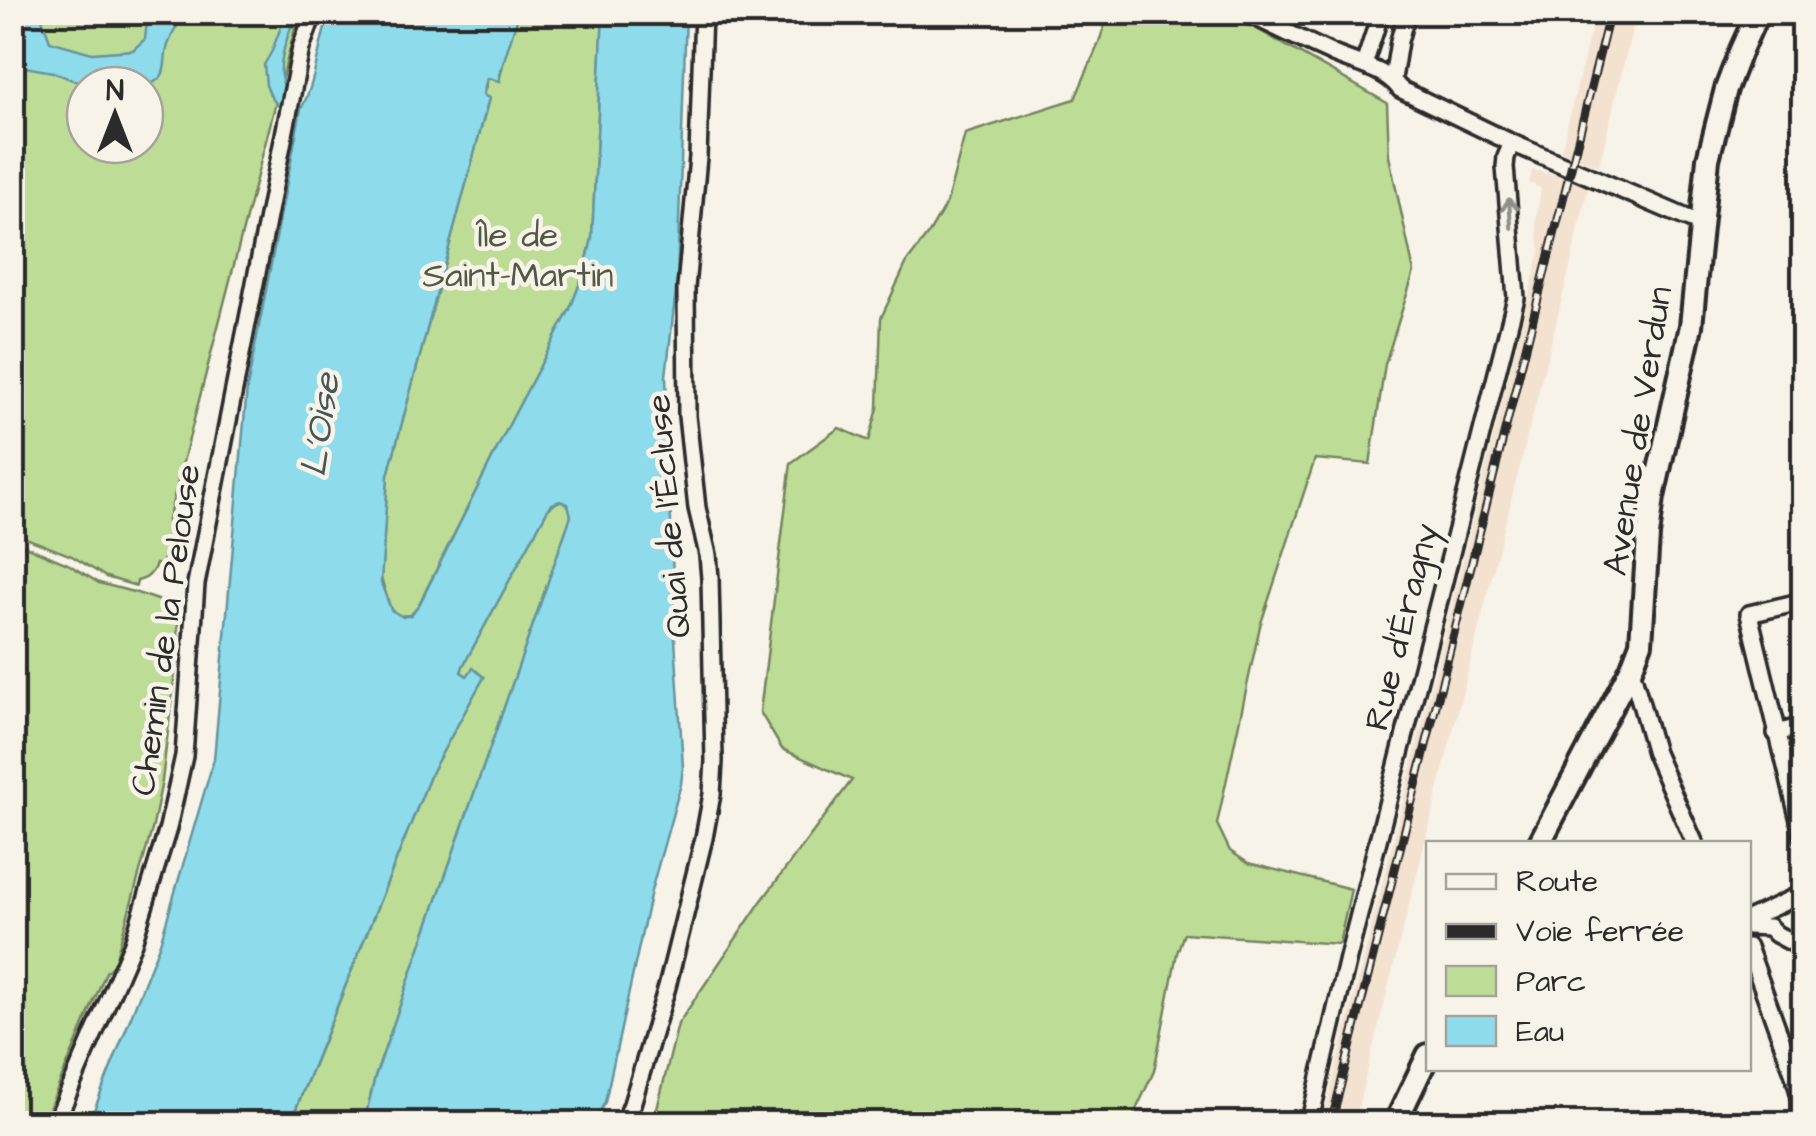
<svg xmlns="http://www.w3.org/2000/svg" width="1816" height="1136" viewBox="0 0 1816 1136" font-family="'Architects Daughter',sans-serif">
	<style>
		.built { fill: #f3e2d0 }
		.green { fill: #bddd96; stroke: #748460; stroke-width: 2.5; fill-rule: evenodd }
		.water { fill: #8edceb; stroke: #66959e; stroke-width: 2.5 }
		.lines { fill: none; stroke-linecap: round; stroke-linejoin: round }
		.minor-casing { stroke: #2b2b2b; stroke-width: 22 }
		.secondary-casing { stroke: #2b2b2b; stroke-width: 28 }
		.minor { stroke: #f7f3e8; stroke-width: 15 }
		.secondary { stroke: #f7f3e8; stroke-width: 20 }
		.rail-casing { stroke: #2b2b2b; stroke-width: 9 }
		.rail { stroke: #f7f3e8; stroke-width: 5; stroke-dasharray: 15; stroke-linecap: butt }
		.oneway { stroke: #918f8a }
		.labels { text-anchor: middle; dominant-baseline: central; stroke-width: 9; stroke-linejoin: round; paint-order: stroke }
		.park-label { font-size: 35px; fill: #505846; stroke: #f7f3e8 }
		.street-label { font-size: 35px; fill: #2b2b2b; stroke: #f7f3e8 }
		.water-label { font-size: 38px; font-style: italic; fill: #44575b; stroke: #f7f3e8 }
	</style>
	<rect width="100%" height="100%" fill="#f7f3e8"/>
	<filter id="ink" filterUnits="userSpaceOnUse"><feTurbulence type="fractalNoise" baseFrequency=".01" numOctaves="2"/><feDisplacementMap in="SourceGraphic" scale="20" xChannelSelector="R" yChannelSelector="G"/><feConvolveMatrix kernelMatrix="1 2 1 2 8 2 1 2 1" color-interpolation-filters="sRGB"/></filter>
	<g filter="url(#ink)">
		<path class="built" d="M1595,13H1636L1599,166L1561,151Z
			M1532,170L1557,175L1561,173L1589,184L1569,271L1354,1123L1322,1124L1540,251L1536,220L1541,188L1529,183Z"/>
		<path class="green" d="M12,13H299L167,524L171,527L162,565L156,564C152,574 147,579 137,581L136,586L106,577L72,556L13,533ZM85,85H145V145H85Z
			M519,13H603L592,238L584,273L570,309L512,419L418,606L411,615L398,616L391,610L381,578L388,475L489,98L483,96L488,78L499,81L510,35Z
			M1109,13H1215L1255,28L1387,103L1389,156L1414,272L1385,364L1370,464L1315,459L1260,626L1217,824L1230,851L1248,863L1351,889L1339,944L1184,933L1177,953L1154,1071L1130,1123H649L657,1109L678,1024L760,903L852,780L782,749L760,712L791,463L839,428L869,441L878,408L881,318L907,262L929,233L947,202L965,134L1075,99L1098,45Z
			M563,501L570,507L571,516L375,1077L364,1123L290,1124L432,771L484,677L467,676L461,672L463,666L548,509L557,502Z
			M13,541L68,564L99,583L137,593L179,607L176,664L162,781L153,826L114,964L106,972L43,1123H13Z"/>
		<path class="water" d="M13,12L40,13L50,41L92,53L133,50L145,39L148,13H183C179,23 172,34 168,45C161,68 172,75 145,87V85H85L53,72L13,65Z
			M286,13H296C289,35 270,73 289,93L283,109H281L271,97L266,85L264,65L272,51Z
			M330,13H519L499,76L500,81L487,78L483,95L489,98L388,475L381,583L391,610L403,617L411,615L420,603L512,419L570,309L584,273L592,238L603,13H686L677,281L666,376L675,639L683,767L681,784L651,891L605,1102L593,1123H364L375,1077L571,516L568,504L560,501L552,504L548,509L463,666L461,672L467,676L473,668L484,677L432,771L290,1123H89L160,943L214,759L247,388L301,109C317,80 318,43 330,13Z"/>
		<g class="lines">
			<g class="minor-casing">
				<path id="minor" d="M1245,12C1273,26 1302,40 1331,53C1354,64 1385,68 1400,89L1512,143L1701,224
					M1364,65L1381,12
					M1393,79L1399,41L1407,12
					M1804,601L1749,614L1804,841
					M1631,669L1655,753L1695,844
					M1776,733L1804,726
					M1748,919L1804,893
					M1748,926L1769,927L1776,934L1804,949
					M1748,947L1793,1072L1804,1110
					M55,1124L133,943L168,828L184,756L196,584L301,48L314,12
					M624,1124L632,1104L667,987L704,838L712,794L714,761L710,578L708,555L697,508L687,416L686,288L698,157L703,12
					M1309,1124L1348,958L1516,298L1505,167L1506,157L1512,143"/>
			</g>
			<g class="secondary-casing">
				<path id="secondary" d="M1539,844L1631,669L1641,643L1648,536L1653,497L1691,326L1708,159L1726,89L1740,52L1758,12
					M1395,1124L1428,1055"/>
			</g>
			<use href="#minor" class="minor"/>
			<use href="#secondary" class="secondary"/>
			<g class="rail-casing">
				<path id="rail" d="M1331,1124L1610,12"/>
			</g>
			<use href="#rail" class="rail"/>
		</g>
		<defs><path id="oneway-shaft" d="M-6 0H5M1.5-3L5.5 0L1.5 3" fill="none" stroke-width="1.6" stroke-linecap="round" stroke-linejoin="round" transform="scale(2.5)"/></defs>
		<use class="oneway" href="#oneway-shaft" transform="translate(1510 213) rotate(-95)"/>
	</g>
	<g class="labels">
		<g class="park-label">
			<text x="518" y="235">Île de<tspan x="518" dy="40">Saint-Martin</tspan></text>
		</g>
		<g class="street-label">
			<text transform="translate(1638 431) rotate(-81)">Avenue de Verdun</text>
			<text transform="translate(669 516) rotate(-95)">Quai de l'Écluse</text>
			<text transform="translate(1402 627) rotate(-76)">Rue d'Éragny</text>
			<text transform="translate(166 630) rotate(-82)">Chemin de la Pelouse</text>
		</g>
		<g class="water-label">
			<text transform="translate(321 425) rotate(-82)">L'Oise</text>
		</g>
	</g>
	<rect width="1816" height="1136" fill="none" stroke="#f7f3e8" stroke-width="50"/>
	<rect x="25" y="25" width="1766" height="1086" fill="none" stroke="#2b2b2b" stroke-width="4" filter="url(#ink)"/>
	<rect x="1426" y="841" width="325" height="230" fill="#f7f3e8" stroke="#a5a39c" stroke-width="2.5"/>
	<rect x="1446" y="874" width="50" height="15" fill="#f7f3e8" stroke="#a5a39c" stroke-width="2.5"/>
	<text x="1516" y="891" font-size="30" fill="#2b2b2b">Route</text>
	<rect x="1446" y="924" width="50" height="15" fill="#2b2b2b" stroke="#a5a39c" stroke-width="2.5"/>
	<text x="1516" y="941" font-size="30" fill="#2b2b2b">Voie ferrée</text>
	<rect x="1446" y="966" width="50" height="30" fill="#bddd96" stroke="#a5a39c" stroke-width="2.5"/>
	<text x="1516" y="991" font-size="30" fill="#2b2b2b">Parc</text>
	<rect x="1446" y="1016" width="50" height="30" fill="#8edceb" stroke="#a5a39c" stroke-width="2.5"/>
	<text x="1516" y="1041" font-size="30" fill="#2b2b2b">Eau</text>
	<g transform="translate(115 115)"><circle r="48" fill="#f7f3e8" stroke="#a5a39c" stroke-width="2.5"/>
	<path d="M0-8L18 38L0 25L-18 38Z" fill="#2b2b2b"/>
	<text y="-15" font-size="28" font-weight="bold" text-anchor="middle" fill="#2b2b2b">N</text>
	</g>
</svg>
